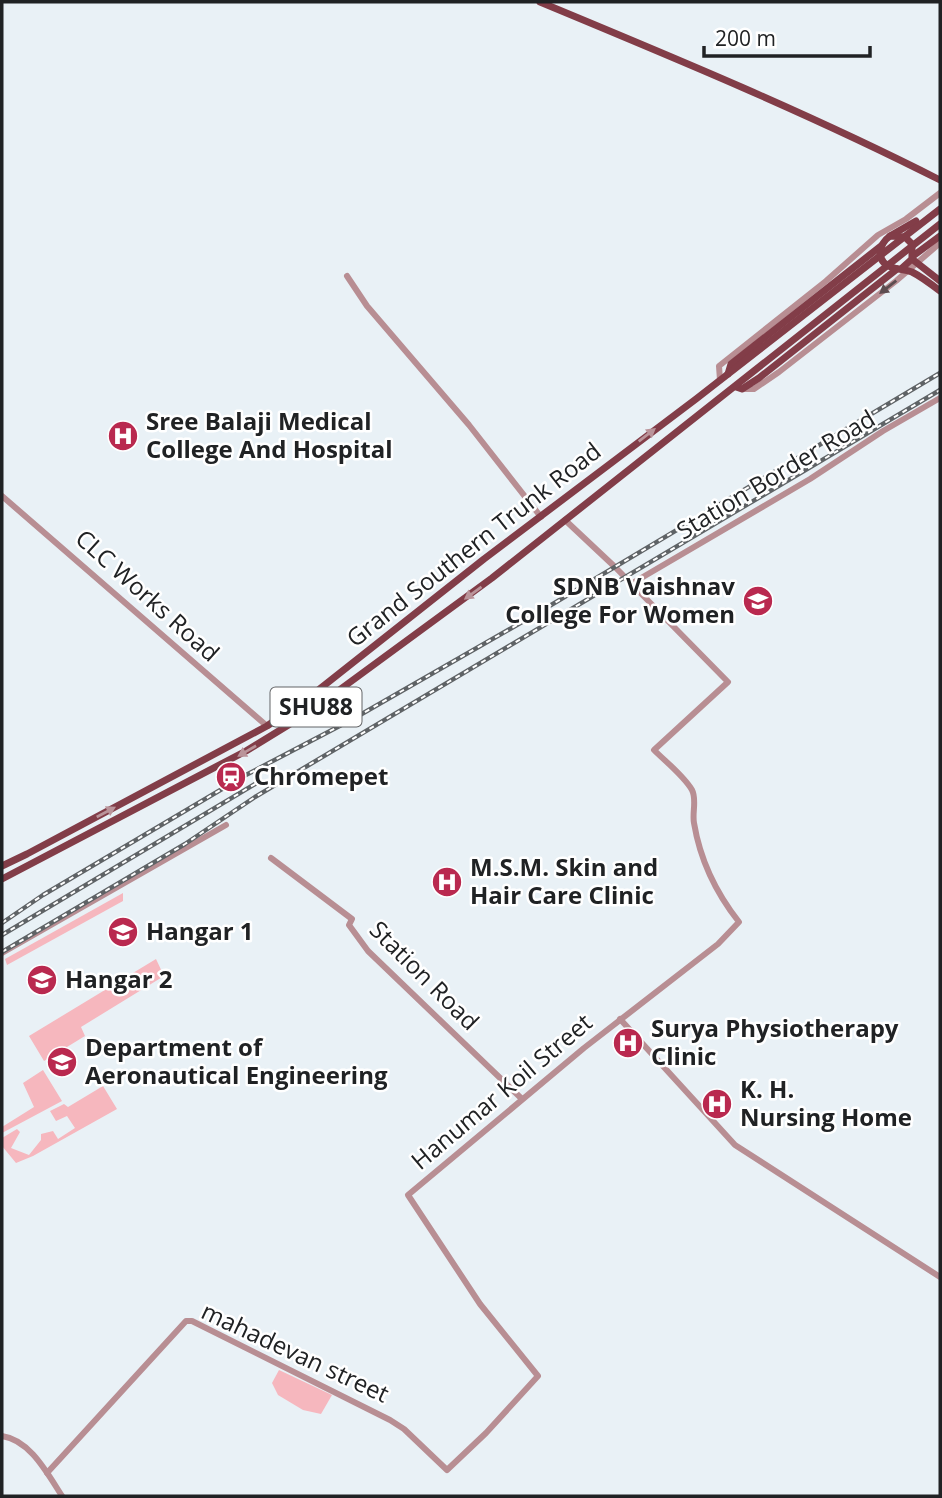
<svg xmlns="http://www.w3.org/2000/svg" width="942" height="1498" viewBox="0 0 942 1498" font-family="'Open Sans',sans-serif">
	<rect width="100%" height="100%" fill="#e9f1f6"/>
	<!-- green -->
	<g fill="#f6b7be">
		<path d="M123 893V901L7 965 5 959Z"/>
		<path d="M156 959 164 976 81 1027 85 1036 44 1061 29 1036Z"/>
		<path d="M43 1070 62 1101 2 1133V1127L34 1107 23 1083Z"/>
		<path d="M103 1086 117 1109 33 1156 16 1163 2 1146V1138L17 1129 20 1132 11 1148 29 1155 41 1140V1134L53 1131 58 1139 75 1128 67 1116 56 1121 50 1111 64 1104 68 1107Z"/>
		<path d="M279 1370 332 1395 321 1414 303 1410 278 1395 272 1383Z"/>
	</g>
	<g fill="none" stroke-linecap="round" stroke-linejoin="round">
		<!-- minor -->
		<g stroke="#b88e93" stroke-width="6">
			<path d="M347 276 367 306 469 425 541 517"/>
			<path d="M720 380 719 366 826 281 878 235 906 219 940 193"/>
			<path d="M742 389H754L779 372 896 281 940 243"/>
			<path d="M2 496 267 726"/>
			<path d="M631 584 810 479 883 431 940 398"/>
			<path d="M271 858 352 919 349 925 368 951 522 1099"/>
			<path d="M2 953 226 825"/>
			<path d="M620 1019 735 1145 940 1277"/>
			<path d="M2 1436C30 1440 47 1473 62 1496"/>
			<path d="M47 1473 186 1321H192L390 1420 404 1429 447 1470 486 1433 538 1376 480 1304 408 1195 584 1048 718 944 739 922C716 893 700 859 694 823 692 813 697 799 692 790 684 776 666 762 654 750L728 682 615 567 565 520"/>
		</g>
		<!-- major -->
		<g stroke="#823d48" stroke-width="7">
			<path d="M540 2C675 58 810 114 940 180"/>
			<path d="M890 236 916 221"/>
			<path d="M913 256 940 236"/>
			<path d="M728 374 731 364 881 246"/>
			<path d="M736 387 742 389 759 378 897 269"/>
			<path d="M2 866 27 854 267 726 312 695 484 559 696 399 940 209"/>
			<path d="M2 879 246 751 308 713 492 578 940 224"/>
		</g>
		<!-- rail casing -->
		<g stroke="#5f6366" stroke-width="4.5">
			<g id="rail">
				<path d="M2 923 43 895 244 776 353 719 536 614 940 373"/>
				<path d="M2 935 260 781"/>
				<path d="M2 952 185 844 255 797 940 390"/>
			</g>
		</g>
		<!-- rail -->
		<use href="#rail" stroke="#fff" stroke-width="2" stroke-dasharray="5" stroke-linecap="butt"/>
		<!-- major-bridge -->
		<g stroke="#823d48" stroke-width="7">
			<path d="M912 259 940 281"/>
			<path d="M902 268 912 259V244L905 237 890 236C879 244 875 261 891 267 898 270 904 269 912 272 922 277 931 284 940 291"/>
		</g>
	</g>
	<!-- one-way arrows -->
	<defs><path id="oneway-solid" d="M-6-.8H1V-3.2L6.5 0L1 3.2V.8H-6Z" transform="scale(1.75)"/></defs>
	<use fill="#5d4d50" href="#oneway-solid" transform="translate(888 287) rotate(142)"/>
	<g fill="#ba949a">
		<use href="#oneway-solid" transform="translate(647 435) rotate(-38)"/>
		<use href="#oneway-solid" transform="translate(473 593) rotate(144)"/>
		<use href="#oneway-solid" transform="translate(247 751) rotate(150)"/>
		<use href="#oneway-solid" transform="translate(106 812) rotate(-28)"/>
	</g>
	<!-- icons -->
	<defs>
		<g id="hospital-disc" transform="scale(1.575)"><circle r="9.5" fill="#b9294f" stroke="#fff"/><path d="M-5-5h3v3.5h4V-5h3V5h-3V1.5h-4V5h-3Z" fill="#fff"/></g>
		<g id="university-disc" transform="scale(1.575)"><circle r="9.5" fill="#b9294f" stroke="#fff"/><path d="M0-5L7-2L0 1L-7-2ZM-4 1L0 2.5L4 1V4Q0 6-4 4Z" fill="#fff"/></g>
		<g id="station-disc" transform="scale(1.575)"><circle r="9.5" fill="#b9294f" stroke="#fff"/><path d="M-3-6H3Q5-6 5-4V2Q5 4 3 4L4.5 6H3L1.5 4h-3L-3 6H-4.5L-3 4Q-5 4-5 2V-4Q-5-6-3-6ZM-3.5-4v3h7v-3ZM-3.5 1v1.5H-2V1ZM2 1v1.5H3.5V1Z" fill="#fff"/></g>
	</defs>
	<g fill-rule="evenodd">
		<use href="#hospital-disc" x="123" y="436"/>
		<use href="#university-disc" x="758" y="601"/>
		<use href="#station-disc" x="231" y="777"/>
		<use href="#hospital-disc" x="447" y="882"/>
		<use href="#university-disc" x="123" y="932"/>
		<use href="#university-disc" x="42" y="980"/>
		<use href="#hospital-disc" x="628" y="1043"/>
		<use href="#university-disc" x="62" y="1062"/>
		<use href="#hospital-disc" x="717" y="1104"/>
	</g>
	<g text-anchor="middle" stroke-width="5" stroke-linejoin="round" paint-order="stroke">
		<!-- shield labels -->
		<rect fill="#fff" stroke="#636466" stroke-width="2" x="270.5" y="687.5" width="91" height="39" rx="5"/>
		<g font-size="23" font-weight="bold" fill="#202224">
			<text x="316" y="715">SHU88</text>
		</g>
		<!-- poi labels -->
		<g font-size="24" font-weight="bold" fill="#202224" stroke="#fff" text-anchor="start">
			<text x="146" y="430">Sree Balaji Medical<tspan x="146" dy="28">College And Hospital</tspan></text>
			<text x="735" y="595" text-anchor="end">SDNB Vaishnav<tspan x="735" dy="28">College For Women</tspan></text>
			<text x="254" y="785">Chromepet</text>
			<text x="470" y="876">M.S.M. Skin and<tspan x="470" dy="28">Hair Care Clinic</tspan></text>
			<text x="146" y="940">Hangar 1</text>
			<text x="65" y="988">Hangar 2</text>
			<text x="651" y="1037">Surya Physiotherapy<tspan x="651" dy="28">Clinic</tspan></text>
			<text x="85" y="1056">Department of<tspan x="85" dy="28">Aeronautical Engineering</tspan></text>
			<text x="740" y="1098">K. H.<tspan x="740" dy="28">Nursing Home</tspan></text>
		</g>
		<!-- street labels -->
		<g font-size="24" fill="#202224" stroke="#fff">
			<text transform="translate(776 475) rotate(-31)" y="8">Station Border Road</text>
			<text transform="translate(474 545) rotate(-38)" y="8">Grand Southern Trunk Road</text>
			<text transform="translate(147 596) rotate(42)" y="8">CLC Works Road</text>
			<text transform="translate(424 976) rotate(45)" y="8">Station Road</text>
			<text transform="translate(502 1092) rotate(-40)" y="8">Hanumar Koil Street</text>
			<text transform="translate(295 1353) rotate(25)" y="8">mahadevan street</text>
		</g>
	</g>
	<!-- border -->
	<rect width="942" height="1498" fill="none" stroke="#202224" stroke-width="7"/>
	<!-- scale -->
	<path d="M704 46v10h166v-10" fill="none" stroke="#202224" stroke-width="3.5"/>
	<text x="715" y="46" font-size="21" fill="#202224" stroke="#ffffff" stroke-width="5" paint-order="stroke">200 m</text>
</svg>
